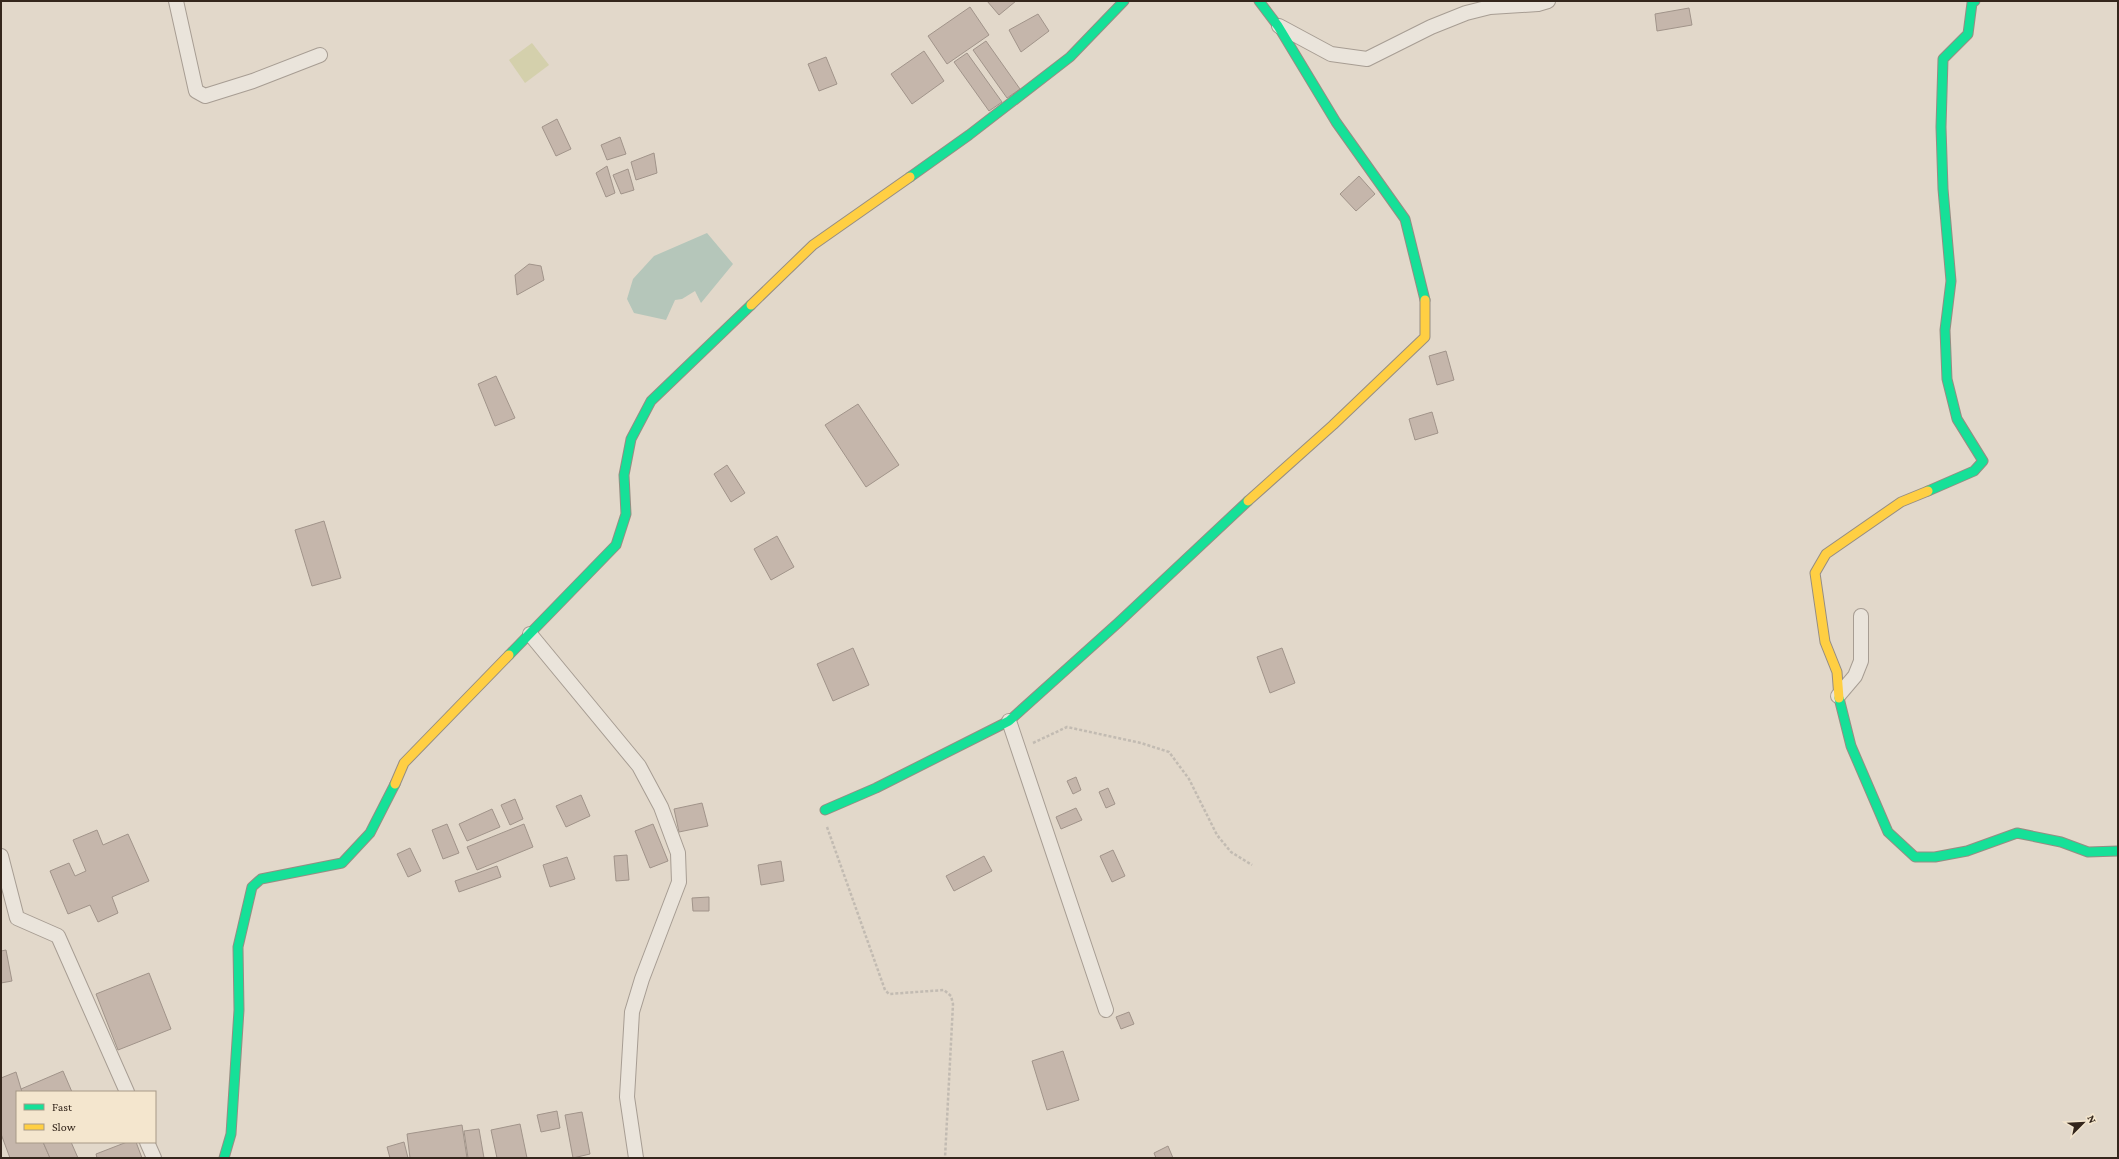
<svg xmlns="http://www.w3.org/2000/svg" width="2119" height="1159" viewBox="0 0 2119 1159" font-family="'Crimson Pro',serif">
	<rect width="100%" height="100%" fill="#e2d8ca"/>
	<!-- green -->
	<path fill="#d4d0ac" d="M532 43 549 65 525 83 509 60Z"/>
	<!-- water -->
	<path fill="#b5c6ba" d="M707 233 733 264 701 303 695 291 682 299 675 300 666 320 634 313 627 299 633 279 654 256Z"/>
	<!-- building -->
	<g fill="#c5b6ab" stroke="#a1948a">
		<path d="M987 1H1016L999 15Z"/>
		<path d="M970 7 989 35 947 64 928 36Z"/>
		<path d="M1689 8 1692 25 1657 31 1655 14Z"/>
		<path d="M1038 14 1049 31 1021 52 1009 30Z"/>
		<path d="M986 41 1020 89 1007 98 973 50Z"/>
		<path d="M924 51 944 81 912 104 891 74Z"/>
		<path d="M967 53 1002 102 989 111 954 62Z"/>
		<path d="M826 57 837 84 819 91 808 64Z"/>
		<path d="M557 119 571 149 556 156 542 127Z"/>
		<path d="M620 137 626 154 607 160 601 145Z"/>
		<path d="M654 153 657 173 636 180 631 162Z"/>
		<path d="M607 166 615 193 606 197 596 173Z"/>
		<path d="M628 169 634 190 621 194 613 175Z"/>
		<path d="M1359 176 1375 194 1356 211 1340 194Z"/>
		<path d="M529 264 541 266 544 280 517 295 515 275Z"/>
		<path d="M1446 351 1454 380 1437 385 1429 356Z"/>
		<path d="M496 376 515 418 495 426 478 384Z"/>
		<path d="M858 404 899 465 866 487 825 425Z"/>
		<path d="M1432 412 1438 433 1415 440 1409 419Z"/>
		<path d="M727 465 745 493 731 502 714 474Z"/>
		<path d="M324 521 341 578 312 586 295 530Z"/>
		<path d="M777 536 794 567 771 580 754 549Z"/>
		<path d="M853 648 869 685 833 701 817 664Z"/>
		<path d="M1282 648 1295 683 1270 693 1257 657Z"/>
		<path d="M1076 777 1081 790 1073 794 1067 781Z"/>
		<path d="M1108 788 1115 804 1106 808 1099 792Z"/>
		<path d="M581 795 590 816 566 827 556 806Z"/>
		<path d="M515 799 523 819 510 825 501 805Z"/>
		<path d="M702 803 708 826 679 832 674 809Z"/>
		<path d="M1076 808 1082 820 1061 829 1056 817Z"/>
		<path d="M492 809 500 827 467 841 459 824Z"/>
		<path d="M447 824 459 853 443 859 432 830Z"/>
		<path d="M524 824 533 847 477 870 467 847Z"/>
		<path d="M653 824 668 861 650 868 635 831Z"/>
		<path d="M97 830 103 845 128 834 149 881 112 897 118 913 98 922 90 905 68 914 50 871 69 863 75 876 86 871 73 840Z"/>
		<path d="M410 848 421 871 408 877 397 854Z"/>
		<path d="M1113 850 1125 876 1112 882 1100 856Z"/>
		<path d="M627 855 629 880 616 881 614 856Z"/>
		<path d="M984 856 992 871 954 891 946 876Z"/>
		<path d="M567 857 575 879 550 887 543 865Z"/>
		<path d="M781 861 784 881 761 885 758 865Z"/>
		<path d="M497 866 501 877 459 892 455 881Z"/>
		<path d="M709 897V911H693L692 898Z"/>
		<path d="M6 950 12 981 1 983V951Z"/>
		<path d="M149 973 171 1029 118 1050 96 994Z"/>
		<path d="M1129 1012 1134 1024 1121 1029 1116 1017Z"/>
		<path d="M1063 1051 1079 1100 1047 1110 1032 1061Z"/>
		<path d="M63 1071 72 1092H22L21 1089Z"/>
		<path d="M16 1072 22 1092H17V1142H43L50 1158H10L1 1134V1078Z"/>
		<path d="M557 1111 560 1128 541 1132 537 1115Z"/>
		<path d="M582 1112 590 1154 573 1158 565 1115Z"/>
		<path d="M520 1124 527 1158H497L491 1130Z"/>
		<path d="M462 1125 467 1158H410L407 1134Z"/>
		<path d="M479 1129 484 1158H468L464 1131Z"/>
		<path d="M43 1142H71L78 1158H50Z"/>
		<path d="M127 1142H136L142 1158H97L96 1154Z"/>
		<path d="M404 1142 408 1158H390L387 1147Z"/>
		<path d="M1168 1146 1173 1158H1156L1154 1153Z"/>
	</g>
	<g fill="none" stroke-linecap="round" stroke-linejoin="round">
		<!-- street casing -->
		<g stroke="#a79d93" stroke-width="16">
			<g id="street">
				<path d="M176 1 196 91 205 96 253 81 320 55"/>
				<path d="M1279 26 1331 54 1367 59 1431 27 1466 13 1490 7 1538 4 1548 1"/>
				<path d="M530 634 639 766 661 807 678 853 679 882 642 979 632 1012 627 1097 636 1158"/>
				<path d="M1838 696 1855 676 1861 661V616"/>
				<path d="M1009 721 1106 1010"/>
				<path d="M1 856 17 918 58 936 127 1092"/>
				<path d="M147 1142 154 1158"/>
			</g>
		</g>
		<!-- fast casing -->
		<g stroke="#968d83" stroke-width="11">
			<g id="fast">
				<path d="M1259 1 1278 26 1336 122 1405 219 1425 300"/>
				<path d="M910 177 969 135 1070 57 1124 1"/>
				<path d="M1928 491 1974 471 1983 461 1957 419 1947 379 1945 330 1951 281 1943 189 1941 127 1943 59 1968 34 1972 3 1975 1"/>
				<path d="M509 655 616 545 626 514 624 475 631 439 651 401 751 305"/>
				<path d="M1839 698 1851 746 1888 832 1915 857H1935L1967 851 2017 833 2061 842 2088 852 2118 851"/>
				<path d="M825 810 876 788 1009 721 1119 622 1248 501"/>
				<path d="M224 1158 231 1134 239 1010 238 947 252 887 261 879 342 863 370 833 395 784"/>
			</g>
		</g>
		<!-- slow casing -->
		<g stroke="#968d83" stroke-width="11">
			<g id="slow">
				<path d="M751 305 813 245 910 177"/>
				<path d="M1248 501 1333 425 1425 337V300"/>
				<path d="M1839 698 1837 672 1825 642 1815 573 1826 554 1901 502 1928 491"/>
				<path d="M395 784 404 763 509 655"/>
			</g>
		</g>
		<!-- path -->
		<g stroke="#c2bbb2" stroke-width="2.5" stroke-dasharray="3 2" stroke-linecap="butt">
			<path d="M1033 743 1067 727 1141 743 1169 752 1189 779 1217 835 1231 852 1252 865"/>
			<path d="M827 827 885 990 889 994 944 990 951 996 953 1004 945 1158"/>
		</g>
		<!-- street -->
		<use href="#street" stroke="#eae4db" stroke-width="14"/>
		<!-- fast -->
		<use href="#fast" stroke="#16e098" stroke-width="9"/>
		<!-- slow -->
		<use href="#slow" stroke="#ffcf43" stroke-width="9"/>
	</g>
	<!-- border -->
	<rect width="2119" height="1159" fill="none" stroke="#34261c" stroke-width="4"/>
	<!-- legend -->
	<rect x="16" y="1091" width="140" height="52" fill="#f4e6ce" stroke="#a79987"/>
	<rect x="24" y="1104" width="20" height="6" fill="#16e098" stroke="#a79987"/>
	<text x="52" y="1111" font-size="12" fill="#34261c">Fast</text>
	<rect x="24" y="1124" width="20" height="6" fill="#ffcf43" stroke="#a79987"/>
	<text x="52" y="1131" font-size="12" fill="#34261c">Slow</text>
	<!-- north arrow -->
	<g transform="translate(2083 1123) rotate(66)" stroke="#f4e6ce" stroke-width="3" paint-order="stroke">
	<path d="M0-3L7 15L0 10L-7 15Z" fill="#34261c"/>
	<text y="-6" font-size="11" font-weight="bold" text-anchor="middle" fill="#34261c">N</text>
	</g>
</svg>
